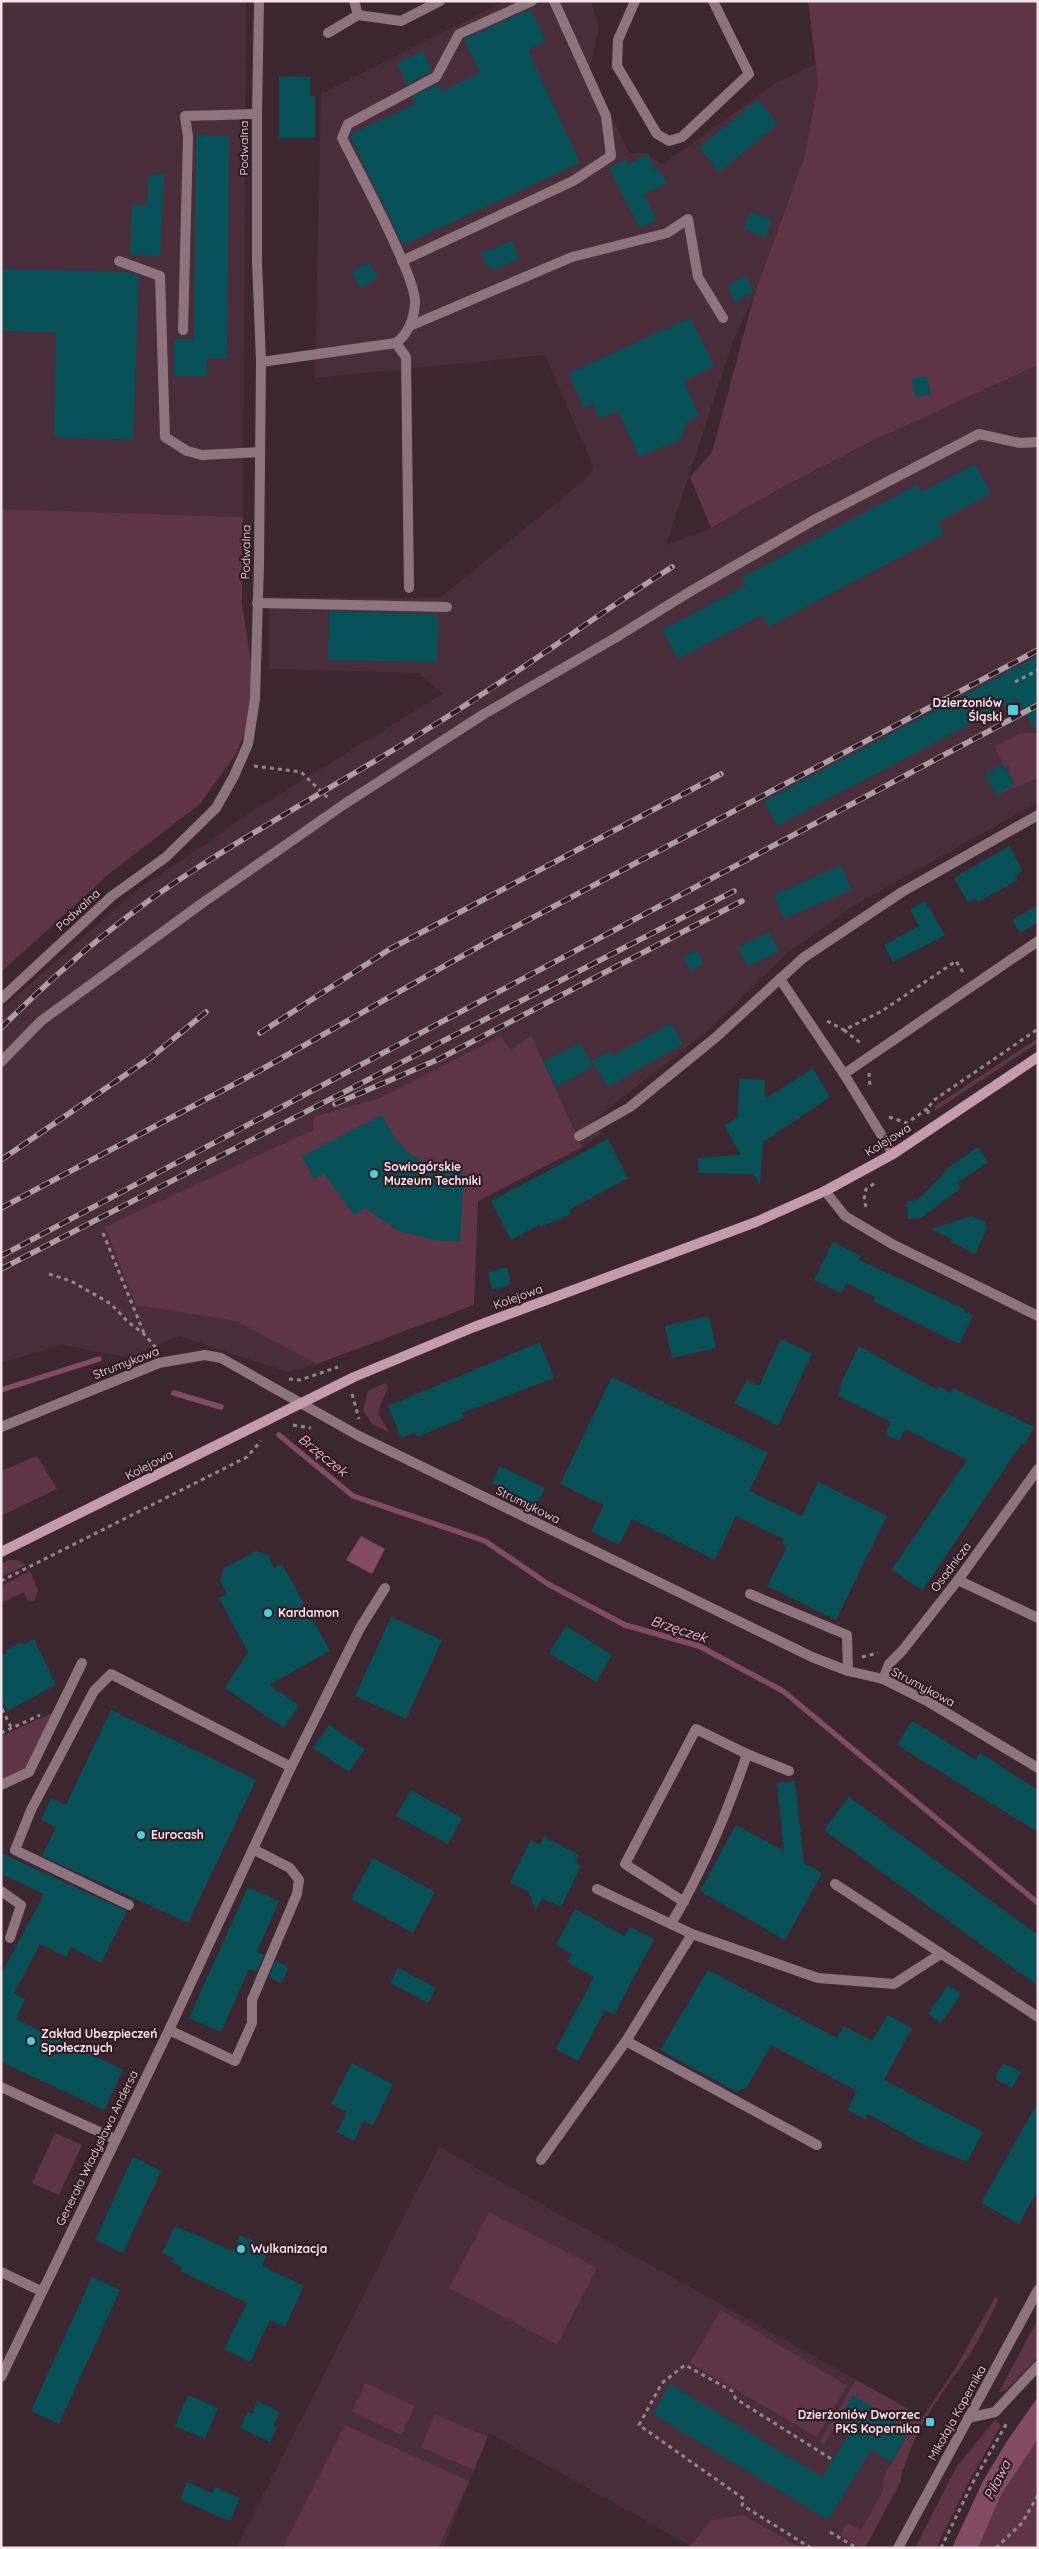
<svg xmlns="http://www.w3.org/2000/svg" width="1039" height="2549" viewBox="0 0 1039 2549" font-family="Quicksand,sans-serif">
	<rect width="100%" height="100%" fill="#3d2730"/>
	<!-- built -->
	<g fill="#4a2e3b">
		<path d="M1 1H246L243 517 1 509Z"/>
		<path d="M504 1H591L599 28 590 69 629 153 646 152 662 165 774 84 818 63V83L805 155 754 296 733 341 666 545 711 528 783 487 872 441 1038 365V802L855 905 787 953 710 1029 594 1120 602 1133 582 1147 478 1201 474 1305 317 1364 287 1372 179 1336 129 1358 62 1345 1 1363V1010L132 894 254 810 442 694 419 673 269 669V597L440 598 582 482 594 468 545 355 315 378 321 94Z"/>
		<path d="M439 2147 923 2417 894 2469 865 2548H802L743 2515 711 2520 689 2545 489 2433 443 2548H236Z"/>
	</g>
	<!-- green -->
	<g fill="#603548">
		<path d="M808 1H1038V365L872 441 783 487 711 528 690 477 712 452 754 296 805 155 818 83Z"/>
		<path d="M1 509 243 517 242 603 253 677 246 729 236 754 200 804 110 873 1 972Z"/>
		<path d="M1021 733H1036L1038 736V778L996 795 1015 784 1008 771 1010 769 1008 766 1005 767 994 747Z"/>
		<path d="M531 1035 582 1147 478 1201 474 1305 317 1364 237 1321 136 1305 105 1227 313 1130 314 1117 380 1098 501 1036 510 1051Z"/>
		<path d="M1038 1038V1043L935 1111V1106Z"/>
		<path d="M385 1383 388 1387 380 1406 379 1415 389 1432 372 1424 363 1410 368 1391Z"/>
		<path d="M37 1456 57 1489 1 1516V1471Z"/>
		<path d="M9 1560H18L26 1565 1 1577V1564Z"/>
		<path d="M30 1571 38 1591 34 1601H28L24 1592 1 1603V1586Z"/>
		<path d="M54 1712 26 1769 1 1781V1736Z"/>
		<path d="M55 2133 82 2145 59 2195 32 2183Z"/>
		<path d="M489 2212 597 2268 557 2345 449 2288Z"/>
		<path d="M995 2297 999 2299C989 2319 979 2341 966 2360 941 2394 915 2428 904 2469H902L901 2481 865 2548H861L840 2534 848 2523 861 2530 883 2491 884 2476 910 2431 853 2396 824 2444 820 2441 856 2380 923 2417 955 2369Z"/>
		<path d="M721 2310 847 2386 817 2437 690 2363Z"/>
		<path d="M1038 2319V2357L1007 2390 999 2392Z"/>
		<path d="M366 2383 415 2406 401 2435 352 2411Z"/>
		<path d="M435 2414 488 2437 474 2470 421 2447Z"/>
		<path d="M995 2420 1001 2425 971 2478 936 2548H915L957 2466Z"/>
		<path d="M345 2425 469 2481 438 2548H283Z"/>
		<path d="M1038 2439V2548H978L1001 2495Z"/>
		<path d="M743 2515 802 2548H688L711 2520Z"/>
	</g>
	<!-- water -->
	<g fill="#834b64">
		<path d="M361 1536 385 1549 372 1574 346 1560Z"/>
		<path d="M1038 2397V2439L1001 2495 978 2548H952L983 2481 1007 2441Z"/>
	</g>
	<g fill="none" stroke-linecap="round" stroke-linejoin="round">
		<!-- stream -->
		<g stroke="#834b64" stroke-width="5.5">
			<path d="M1 1390 99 1359"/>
			<path d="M174 1393 221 1407"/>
			<path d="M279 1435 353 1496 485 1541 548 1584 625 1625 699 1646 783 1691 1038 1903"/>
		</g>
	</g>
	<!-- building -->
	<g fill="#095159">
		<path d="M531 9 546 41 528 50 580 163 403 245 364 165 350 136 351 134 415 104 412 97 437 84 441 92 480 73 464 39Z"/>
		<path d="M423 51 432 71 407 85 397 63Z"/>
		<path d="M279 76 310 77V96H315V138H279Z"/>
		<path d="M758 100 778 124 719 172 699 147Z"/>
		<path d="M196 135 229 136 227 358H207V376H174V339H194Z"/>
		<path d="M648 154 654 170 658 168 667 183 644 195 657 220 640 228 609 168 626 159 628 164Z"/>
		<path d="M149 175H164L160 256 130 255 132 204 147 205Z"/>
		<path d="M750 212 772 219 766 237 744 229Z"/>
		<path d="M512 241 519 259 494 270 492 267 488 268 481 253Z"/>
		<path d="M369 262 378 278 360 288 351 272Z"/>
		<path d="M1 269 128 272 139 276 133 440 54 437 56 332 1 331Z"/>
		<path d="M746 276 754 292 735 302 727 286Z"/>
		<path d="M690 318 714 366 684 381 699 416 686 423 681 439 639 457 618 411 599 418 593 405 583 408 569 373Z"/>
		<path d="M927 376 931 394 915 397 912 379Z"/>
		<path d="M975 464 991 494 938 522 944 534 768 627 762 615 678 659 662 630 746 585 742 577 917 485 921 492Z"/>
		<path d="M329 611 438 614 437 662 328 660Z"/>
		<path d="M1038 656V736L1018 699 777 826 764 801Z"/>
		<path d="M1003 764 1015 784 996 795 985 774Z"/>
		<path d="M1009 846 1023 871 1015 875 1018 880 978 902 975 898 968 903 954 878Z"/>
		<path d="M841 865 851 890 784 919 774 895Z"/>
		<path d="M925 901 945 935 893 962 884 945 919 926 910 910Z"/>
		<path d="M1038 905V922L1020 933 1012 920Z"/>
		<path d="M769 932 779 951 748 967 738 948Z"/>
		<path d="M696 950 704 964 691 971 683 957Z"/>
		<path d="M671 1023 683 1044 608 1087 592 1061 610 1051 613 1056Z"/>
		<path d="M580 1043 593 1066 557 1087 543 1062Z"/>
		<path d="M813 1068 830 1097 763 1142 760 1185 753 1174 699 1173 698 1158 741 1155 724 1126 738 1117 739 1079 765 1080V1099Z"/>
		<path d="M382 1115 396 1140 412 1156 435 1167 464 1174 460 1242 434 1240 398 1231 365 1208 355 1216 324 1174 314 1179 302 1156Z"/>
		<path d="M608 1139 628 1178 569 1210 571 1214 540 1227 539 1225 511 1240 491 1201Z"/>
		<path d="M978 1147 988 1162 957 1183 961 1188 921 1218 908 1219 907 1201 918 1200 945 1172 944 1171Z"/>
		<path d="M971 1216 985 1222 986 1230 975 1254 951 1242 952 1239 931 1229Z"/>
		<path d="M833 1242 861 1256 859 1260 965 1309 964 1311 973 1316 959 1344 873 1301 875 1297 847 1283 841 1293 814 1280Z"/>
		<path d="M507 1267 511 1285 492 1290 488 1272Z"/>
		<path d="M709 1316 716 1348 672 1358 665 1326Z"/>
		<path d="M781 1339 812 1354 778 1426 734 1403 747 1380 759 1386Z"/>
		<path d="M540 1342 554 1378 462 1413 464 1418 417 1437 415 1432 401 1438 388 1406Z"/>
		<path d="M859 1346 937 1390 938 1386 951 1393 953 1388 1034 1427 1025 1445 1022 1443 922 1591 892 1569 967 1460 905 1429 899 1441 885 1434 891 1422 838 1396 841 1388 839 1387Z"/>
		<path d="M612 1377 768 1453 749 1491 802 1516 818 1482 887 1516 836 1620 767 1586 787 1547 782 1544 784 1539 736 1516 715 1560 632 1519 619 1545 591 1531 604 1505 560 1484Z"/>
		<path d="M500 1466 545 1488 536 1505 492 1483Z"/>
		<path d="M256 1551 268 1555 274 1568 282 1564 330 1651 269 1685 299 1705 284 1728 225 1688 248 1652 219 1598 227 1594 220 1581 224 1568Z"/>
		<path d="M391 1617 442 1640 406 1719 355 1696Z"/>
		<path d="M566 1626 612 1655 596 1682 549 1653Z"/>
		<path d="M34 1639 56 1685 7 1711 1 1700V1656L7 1653 6 1650 23 1642 24 1644Z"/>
		<path d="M111 1710 256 1780 188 1923 42 1856 56 1827 41 1820 51 1798 66 1805Z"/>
		<path d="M912 1721 976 1760 980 1753 1038 1790V1832L897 1745Z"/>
		<path d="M329 1725 365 1749 349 1772 313 1748Z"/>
		<path d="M795 1781 804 1863 822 1873 785 1940 700 1891 736 1825 784 1851 777 1783Z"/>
		<path d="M411 1790 462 1818 448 1844 396 1816Z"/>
		<path d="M849 1797 1038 1935V1986L824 1830Z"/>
		<path d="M544 1837 579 1855 575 1862 581 1866 561 1907 542 1898 536 1910 528 1891 510 1882 531 1840 540 1845Z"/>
		<path d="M1 1853 127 1911 101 1963 71 1947 66 1957 40 1944 14 1993 25 1999 16 2019 123 2070 104 2110 1 2062V1975L44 1894 1 1874Z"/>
		<path d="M373 1858 435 1892 413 1933 351 1899Z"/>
		<path d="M248 1887 279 1901 257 1952 264 1955 256 1972 249 1969 221 2032 189 2018Z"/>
		<path d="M575 1909 625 1936 630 1927 654 1939 614 2015 605 2010 578 2061 556 2049 594 1977 567 1962 572 1954 556 1945Z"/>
		<path d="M276 1961 289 1967 281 1983 269 1977Z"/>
		<path d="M398 1968 436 1988 428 2003 390 1983Z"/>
		<path d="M708 1970 837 2038 844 2026 872 2041 888 2015 912 2028 884 2080 983 2132 967 2162 924 2145 868 2114 865 2119 847 2110 857 2091 771 2045 747 2087 736 2092 660 2050Z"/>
		<path d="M948 1985 961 1994 941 2023 928 2014Z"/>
		<path d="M352 2063 393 2084 373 2125 364 2121 354 2141 337 2132 347 2112 331 2104Z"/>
		<path d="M1003 2063 1021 2072 1012 2088 995 2079Z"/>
		<path d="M1038 2102V2190L1019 2224 981 2203Z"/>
		<path d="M133 2157 161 2171 123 2253 95 2240Z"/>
		<path d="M175 2226 233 2251 240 2235 269 2248 262 2266 304 2286 285 2327 270 2320 250 2362 224 2349 247 2303 180 2271 182 2267 172 2262 174 2259 162 2253Z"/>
		<path d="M92 2277 120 2290 59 2424 31 2411Z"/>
		<path d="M670 2384 822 2477 848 2436 834 2427 853 2395 910 2431 891 2462 871 2450 828 2520 653 2414Z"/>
		<path d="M188 2395 218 2408 205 2439 175 2426Z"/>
		<path d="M258 2401 280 2412 273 2426 277 2428 270 2442 240 2428 248 2412 252 2414Z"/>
		<path d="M187 2482 212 2493 215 2487 240 2498 230 2521 180 2500Z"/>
	</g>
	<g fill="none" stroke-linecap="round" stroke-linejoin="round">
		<!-- path -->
		<g stroke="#97848c" stroke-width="3" stroke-dasharray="4 4" stroke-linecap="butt">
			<path d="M1015 682 1038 670"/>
			<path d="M254 766 301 772 329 799"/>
			<path d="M827 1021 844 1030 882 1011 956 961 964 974"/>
			<path d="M844 1030 863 1045"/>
			<path d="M869 1073 870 1086"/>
			<path d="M928 1114V1108L934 1100 1038 1029"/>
			<path d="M889 1117 907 1123 928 1108"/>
			<path d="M866 1207 864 1200 866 1189 875 1183"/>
			<path d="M103 1233 144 1333"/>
			<path d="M49 1274 71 1281 111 1304 128 1322 144 1334 158 1350"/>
			<path d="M289 1379 300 1380 338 1367"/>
			<path d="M352 1394 359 1419"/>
			<path d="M293 1425 311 1428"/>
			<path d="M1 1581 247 1457 261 1441"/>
			<path d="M862 1657 878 1653"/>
			<path d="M2 1709 11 1727"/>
			<path d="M1 1733 40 1715"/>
			<path d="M830 2532 857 2548"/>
			<path d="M811 2548 742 2505 744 2499 639 2425 662 2383 685 2365 732 2391 736 2399 833 2460"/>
			<path d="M941 2548 972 2484 1008 2421"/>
			<path d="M996 2548 1022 2523 1038 2495"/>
		</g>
		<!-- lane -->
		<g stroke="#8e747e" stroke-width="10">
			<path d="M635 1 618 40 617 66 657 134 669 141 682 137 749 74 713 1"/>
			<path d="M358 15 401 21 440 1"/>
			<path d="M328 33 358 15 354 1"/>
			<path d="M119 261 160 276 165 437 187 451 202 455 259 452"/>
			<path d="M402 261 573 181 611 156 606 116 554 1"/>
			<path d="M410 326 572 257 667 233 688 219 698 277 723 318"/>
			<path d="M183 330 188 137 185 116 257 114"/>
			<path d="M396 343 406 357 409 588"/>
			<path d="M261 362 396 343C409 333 414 319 415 303 417 278 357 168 342 138L348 124 436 77 459 34 532 1"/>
			<path d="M257 603 447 607"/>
			<path d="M780 979 844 1074"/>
			<path d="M1 1062 41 1021 201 904 343 805 484 714 615 638 691 591 814 520 979 434 1020 443 1038 442"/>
			<path d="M579 1136 630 1107 715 1038 803 958 902 892 1038 815"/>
			<path d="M893 1154 844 1074 1038 941"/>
			<path d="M958 1580 1038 1618"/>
			<path d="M750 1594 847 1635 848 1671"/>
			<path d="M747 1754 789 1771"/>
			<path d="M1 1785 29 1772 82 1663"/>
			<path d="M835 1884 1038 2017"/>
			<path d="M597 1889 692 1934 818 1978 894 1984 939 1955"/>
			<path d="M1 1891 21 1905 10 1938"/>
			<path d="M129 1905 15 1850 31 1810 94 1691 111 1674 291 1767 360 1628 385 1588"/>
			<path d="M671 1924C701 1873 728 1811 747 1754L696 1729 625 1864 684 1902"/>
			<path d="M169 2030 235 2061 252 2023V2000L297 1894 299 1880 290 1868 253 1849"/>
			<path d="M626 2041 817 2145"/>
			<path d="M1 2087 115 2139"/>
			<path d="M541 2160 626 2041 692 1934"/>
			<path d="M968 2418 995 2412 1038 2366"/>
		</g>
		<!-- street -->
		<g stroke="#8e747e" stroke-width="10">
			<path d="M1 999 112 896 166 857 216 808 234 776 248 744 255 699 259 565 261 362 257 261V114L259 1"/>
			<path d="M825 1191 845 1216 892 1244 1038 1316"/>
			<path d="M1 1427 159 1363 205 1355 221 1358 359 1436 812 1657 848 1671 883 1679 927 1701 1038 1768"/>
			<path d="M883 1679 889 1664 902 1651 958 1580 1038 1469"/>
			<path d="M1 2272 41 2291"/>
			<path d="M1 2377 169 2030 291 1767"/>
			<path d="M898 2548 1038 2290"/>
		</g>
		<!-- secondary -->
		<path stroke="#c59aac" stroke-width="10" d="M1 1552 354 1377 474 1327 756 1222 825 1191 893 1154 1038 1057"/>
		<!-- rail casing -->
		<g stroke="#af9da4" stroke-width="5.5">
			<g id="rail">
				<path d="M1 1028C61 968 126 913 197 868 272 820 350 777 426 730 510 679 589 620 672 567"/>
				<path d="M260 1033 390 949 721 774"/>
				<path d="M335 1104 439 1059 742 901"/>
				<path d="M1 1160 150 1058 206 1012"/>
				<path d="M1 1208 257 1072 494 938 1038 650"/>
				<path d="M1 1256 1038 705"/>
				<path d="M1 1269 734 891"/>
			</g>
		</g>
		<!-- rail -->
		<use href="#rail" stroke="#321d26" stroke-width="4" stroke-dasharray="11" stroke-linecap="butt"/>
	</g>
	<!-- markers -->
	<g fill="#52cbd9" stroke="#321d26" stroke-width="2">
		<rect x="1007" y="704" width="12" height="12" rx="2.5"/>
		<circle cx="374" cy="1174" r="5"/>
		<circle cx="268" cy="1613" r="5"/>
		<circle cx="141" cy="1835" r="5"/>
		<circle cx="31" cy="2041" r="5"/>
		<circle cx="241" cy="2249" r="5"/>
		<rect x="925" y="2417" width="10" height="10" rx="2.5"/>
	</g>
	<g text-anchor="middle" stroke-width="4.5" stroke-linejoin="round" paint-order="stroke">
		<!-- street labels -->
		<g font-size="12" fill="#f4e4ea" stroke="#321d26">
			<text transform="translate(244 148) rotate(-90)" y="4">Podwalna</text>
			<text transform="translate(246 552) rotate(-89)" y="4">Podwalna</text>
			<text transform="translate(78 910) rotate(-43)" y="4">Podwalna</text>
			<text transform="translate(888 1140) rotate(-32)" y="4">Kolejowa</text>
			<text transform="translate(518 1297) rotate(-20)" y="4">Kolejowa</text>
			<text transform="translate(126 1363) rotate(-21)" y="4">Strumykowa</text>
			<text transform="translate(149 1465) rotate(-27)" y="4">Kolejowa</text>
			<text transform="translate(528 1505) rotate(26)" y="4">Strumykowa</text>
			<text transform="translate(951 1567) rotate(-53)" y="4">Osadnicza</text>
			<text transform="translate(923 1687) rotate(28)" y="4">Strumykowa</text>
			<text transform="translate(97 2148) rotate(-64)" y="4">Generała Władysława Andersa</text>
			<text transform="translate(957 2413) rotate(-61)" y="4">Mikołaja Kopernika</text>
		</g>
		<!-- poi labels -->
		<g font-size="12" font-weight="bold" fill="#f4e4ea" stroke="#321d26" text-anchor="start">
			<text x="1002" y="707" text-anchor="end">Dzierżoniów<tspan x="1002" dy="14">Śląski</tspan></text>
			<text x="384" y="1171">Sowiogórskie<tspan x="384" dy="14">Muzeum Techniki</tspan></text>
			<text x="278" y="1617">Kardamon</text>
			<text x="151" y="1839">Eurocash</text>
			<text x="41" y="2038">Zakład Ubezpieczeń<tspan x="41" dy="14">Społecznych</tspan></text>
			<text x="251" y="2253">Wulkanizacja</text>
			<text x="920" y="2419" text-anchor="end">Dzierżoniów Dworzec<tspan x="920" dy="14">PKS Kopernika</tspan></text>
		</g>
		<!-- water labels -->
		<g font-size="14" font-style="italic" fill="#fac5db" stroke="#321d26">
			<text transform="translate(323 1455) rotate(39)" y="5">Brzęczek</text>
			<text transform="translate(679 1629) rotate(18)" y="5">Brzęczek</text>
			<text transform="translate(997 2480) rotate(-63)" y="5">Piława</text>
		</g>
	</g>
	<!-- border -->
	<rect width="1039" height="2549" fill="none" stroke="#f4e4ea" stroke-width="5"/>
</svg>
